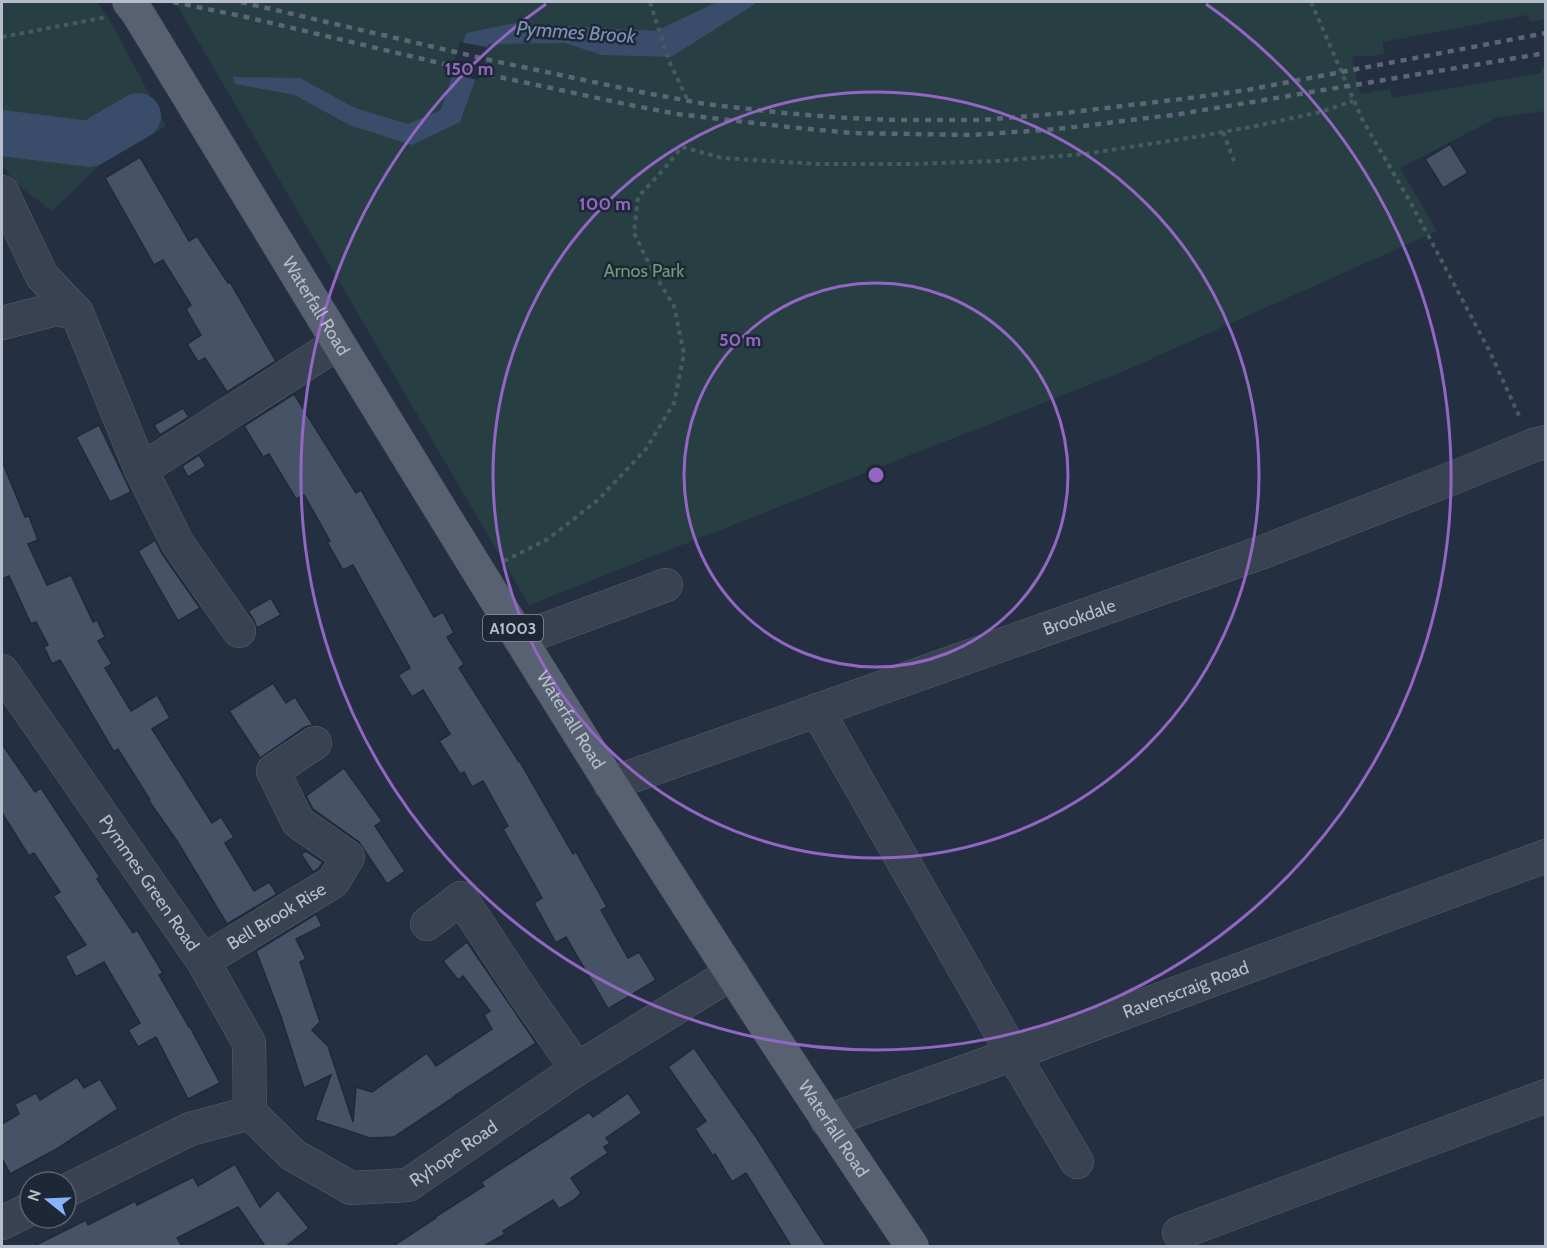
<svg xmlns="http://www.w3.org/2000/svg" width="1547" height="1248" viewBox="0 0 1547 1248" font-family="Cabin,sans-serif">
	<rect width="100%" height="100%" fill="#243042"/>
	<!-- green -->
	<g fill="#273e42">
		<path d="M2 2H97L112 24 166 126 101 164 52 211 14 182 2 164Z"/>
		<path d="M175 2H1545V19L1530 22 1528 15 1383 42 1384 54 1364 57 1363 55 1352 57 1360 94 1371 93V91L1390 90 1392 98 1542 73V67H1545V111L1498 117 1400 168 1437 231 1122 372 529 605Z"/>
	</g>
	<!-- water -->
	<path fill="#394d6b" d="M717 2H758L671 57 602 55 565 43 488 44 460 122 412 145 349 125 295 95 235 84 233 77 300 78 355 108 408 124 441 110 466 33 515 23 656 31Z"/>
	<!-- pier -->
	<path fill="#243042" d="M460 42 487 47V48L489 49 478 80 450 74Z"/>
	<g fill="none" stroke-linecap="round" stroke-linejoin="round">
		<!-- river -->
		<path stroke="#394d6b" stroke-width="46" d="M2 133 90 144 138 116"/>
	</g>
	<!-- building -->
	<g fill="#465266" stroke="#202938" stroke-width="1.5">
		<path d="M1450 144 1468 173 1443 188 1425 159Z"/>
		<path d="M140 157 189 241 197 236 228 283 230 282 276 361 227 392 205 358 198 362 187 344 201 335 186 309 191 305 163 260 154 265 105 178Z"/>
		<path d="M294 394 356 493 361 490 434 617 443 612 454 633 447 637 464 664 459 668 519 762H520L573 854 576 852 607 907 601 910 628 958 639 952 656 980 608 1009 566 937 556 943 534 903 542 898 503 829 508 826 483 781 472 787 464 772 460 774 439 741 450 734 423 690 412 697 398 675 410 668 353 565 343 570 327 542 330 541 304 495 296 499 269 454 263 457 244 426Z"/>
		<path d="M183 408 189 417 160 435 154 425Z"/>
		<path d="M99 425 131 492 110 502 76 437Z"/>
		<path d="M199 455 206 466 188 477 182 466Z"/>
		<path d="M2 461 25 517 29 516 38 540 28 544 47 585 71 575 93 622 97 620 105 637 98 641 112 664 105 668 131 711 157 695 170 718 152 729 212 823 221 817 234 837 225 843 254 891 269 882 277 894 227 924 177 841 149 801 150 800 118 749 114 752 60 660 52 664 44 647 48 645 36 622 31 624 9 576 2 579Z"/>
		<path d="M155 540 163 555 200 608 178 621 138 551Z"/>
		<path d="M271 598 281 615 257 628 254 620 248 611Z"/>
		<path d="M273 683 286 703 295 697 313 725 305 727 260 758 229 711Z"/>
		<path d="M2 744 35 792 41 788 100 877 97 879 133 933 137 930 163 973 159 975 189 1027H190L220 1083 188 1099 156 1037 138 1047 128 1030 140 1023 104 962 76 977 65 956 86 945 53 896 60 892 34 853 29 856 2 813Z"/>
		<path d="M344 768 382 821 375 826 405 871 387 884 359 842 313 809 306 796Z"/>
		<path d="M306 851 323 862 319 868 313 872 301 854Z"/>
		<path d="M316 914 322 926 296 939 306 959 300 962 320 1022 312 1030 328 1046 353 1122 356 1087 372 1092 427 1053 436 1066 492 1029 484 1015 490 1011 463 976 458 980 443 961 467 942 536 1043 456 1095H457L394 1137 370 1138 315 1120 331 1075 304 1088 280 1014 256 951Z"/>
		<path d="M694 1048 756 1137 826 1246H791L746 1173 732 1182 715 1154 713 1156 695 1129 706 1121 668 1067Z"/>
		<path d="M77 1077 84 1088 100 1079 118 1109 55 1150 10 1174 2 1158V1124L19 1114 15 1104 36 1093 40 1100Z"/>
		<path d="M628 1093 642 1113 606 1138 610 1143 604 1147 608 1153 571 1178 581 1193 574 1200 559 1209 553 1200 503 1231 505 1234 484 1246H393L436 1218 435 1217 484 1186 481 1182 589 1112 593 1117Z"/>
		<path d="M235 1164 260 1207 278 1190 309 1228 286 1246H265L238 1207 177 1238 182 1246H34L86 1220 88 1225 135 1201 137 1205 193 1177 198 1186Z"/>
	</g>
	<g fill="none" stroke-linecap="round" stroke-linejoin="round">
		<!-- minor casing -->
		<g stroke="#57606e" stroke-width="34">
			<g id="minor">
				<path d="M2 192 42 276 77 313"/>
				<path d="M2 323 56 309 77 313 141 470 178 544 239 631"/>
				<path d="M141 470 338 343"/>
				<path d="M520 639 666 585"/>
				<path id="s1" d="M2 671 203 961 249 1043 250 1113"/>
				<path d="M817 710 1013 1054 1077 1162"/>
				<path id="s2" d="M610 784 1263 552 1448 480 1534 445 1546 442"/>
				<path d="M427 924 461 898 523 992 577 1069"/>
				<path id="s3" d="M203 961 333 882 348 857 298 822 273 771 315 743"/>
				<path id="s4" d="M827 1121 983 1065 1546 856"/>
				<path id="s5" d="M66 1191 190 1129 250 1113 293 1155 351 1188 408 1185 577 1069 732 973"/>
				<path d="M2 1223 30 1209"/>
				<path d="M1179 1233 1546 1096"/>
			</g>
		</g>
		<!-- major casing -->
		<g stroke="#434b5a" stroke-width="34">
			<g id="major">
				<path id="s6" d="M129 2 137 12C390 427 639 844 912 1246"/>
			</g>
		</g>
		<!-- path -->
		<g stroke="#455b5f" stroke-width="4" stroke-dasharray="4.5 4.5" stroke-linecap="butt">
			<path d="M650 2 669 61 688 101"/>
			<path d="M1311 2 1362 119 1412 205 1489 350 1521 420"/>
			<path d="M2 37 107 17"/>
			<path d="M1223 132 1234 161"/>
			<path d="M504 561 548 539 598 500 646 449 674 403 684 354 674 306 652 270 634 233 638 197 663 170 682 147 722 158 817 164H911L997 161 1085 154 1201 136 1256 126 1320 112 1353 101"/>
		</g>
		<!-- minor -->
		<use href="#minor" stroke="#394251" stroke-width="33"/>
		<!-- major -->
		<use href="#major" stroke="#576171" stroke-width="33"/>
		<!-- rail -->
		<g stroke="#5b6678" stroke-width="4.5" stroke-dasharray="6 6" stroke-linecap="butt">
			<path d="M173 2 246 17 490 75 630 105 677 114 788 127 852 133 972 135 1058 129 1180 114 1546 53"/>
			<path d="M241 2 494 61 641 92 705 104 784 113 846 118 896 120H982L1064 113 1198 97 1247 90 1546 33"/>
		</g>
	</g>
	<!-- distance rings -->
	<g fill="none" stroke="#9366c4" stroke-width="3">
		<circle cx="876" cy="475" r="192"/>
		<circle cx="876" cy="475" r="383"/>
		<path d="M1206 4A575 575 0 1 1 546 4"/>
	</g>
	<g text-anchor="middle" stroke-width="5" stroke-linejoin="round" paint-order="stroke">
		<!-- shield labels -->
		<rect fill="#1e2736" stroke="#88909e" stroke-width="1.5" x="483" y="615" width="60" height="26" rx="4.5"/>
		<g font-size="16" font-weight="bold" fill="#b6bdcb">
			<text x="513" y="634">A1003</text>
		</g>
		<!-- park labels -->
		<g font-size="18" fill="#6c9d78" stroke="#1e2736">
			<text x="644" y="277">Arnos Park</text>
		</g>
		<!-- street labels -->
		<g font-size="18" fill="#b6bdcb" stroke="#1e2736">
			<text dy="6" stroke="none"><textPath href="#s6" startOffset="357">Waterfall Road</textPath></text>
			<text dy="6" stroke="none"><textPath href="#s2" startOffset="498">Brookdale</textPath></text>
			<text dy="6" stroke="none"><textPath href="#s6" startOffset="843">Waterfall Road</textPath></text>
			<text dy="6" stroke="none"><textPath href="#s1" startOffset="258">Pymmes Green Road</textPath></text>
			<text dy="6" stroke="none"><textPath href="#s3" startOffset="86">Bell Brook Rise</textPath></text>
			<text dy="6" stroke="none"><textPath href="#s4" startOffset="382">Ravenscraig Road</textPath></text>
			<text dy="6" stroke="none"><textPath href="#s6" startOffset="1329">Waterfall Road</textPath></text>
			<text dy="6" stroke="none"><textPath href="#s5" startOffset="440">Ryhope Road</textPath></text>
		</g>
		<!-- water labels -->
		<g font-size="20" font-style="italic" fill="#7c92b4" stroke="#1e2736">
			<text transform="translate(576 32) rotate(4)" y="7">Pymmes Brook</text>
		</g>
	</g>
	<circle cx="876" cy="475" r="9" fill="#9366c4" stroke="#1e2736" stroke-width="3"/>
	<g font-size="18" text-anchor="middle" font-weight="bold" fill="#9366c4" stroke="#1e2736" stroke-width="5" stroke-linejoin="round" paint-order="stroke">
		<text x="469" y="75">150 m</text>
		<text x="605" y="210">100 m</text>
		<text x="740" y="346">50 m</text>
	</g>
	<!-- border -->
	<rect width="1547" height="1248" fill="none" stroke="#b6bdcb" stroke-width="6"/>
	<!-- north arrow -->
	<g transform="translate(48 1200) rotate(288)"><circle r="28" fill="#1e2736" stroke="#5b6372" stroke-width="1.5"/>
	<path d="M0-4.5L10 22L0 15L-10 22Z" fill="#8ab3fc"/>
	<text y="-9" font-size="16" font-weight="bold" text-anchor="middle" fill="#b6bdcb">N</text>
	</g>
</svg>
